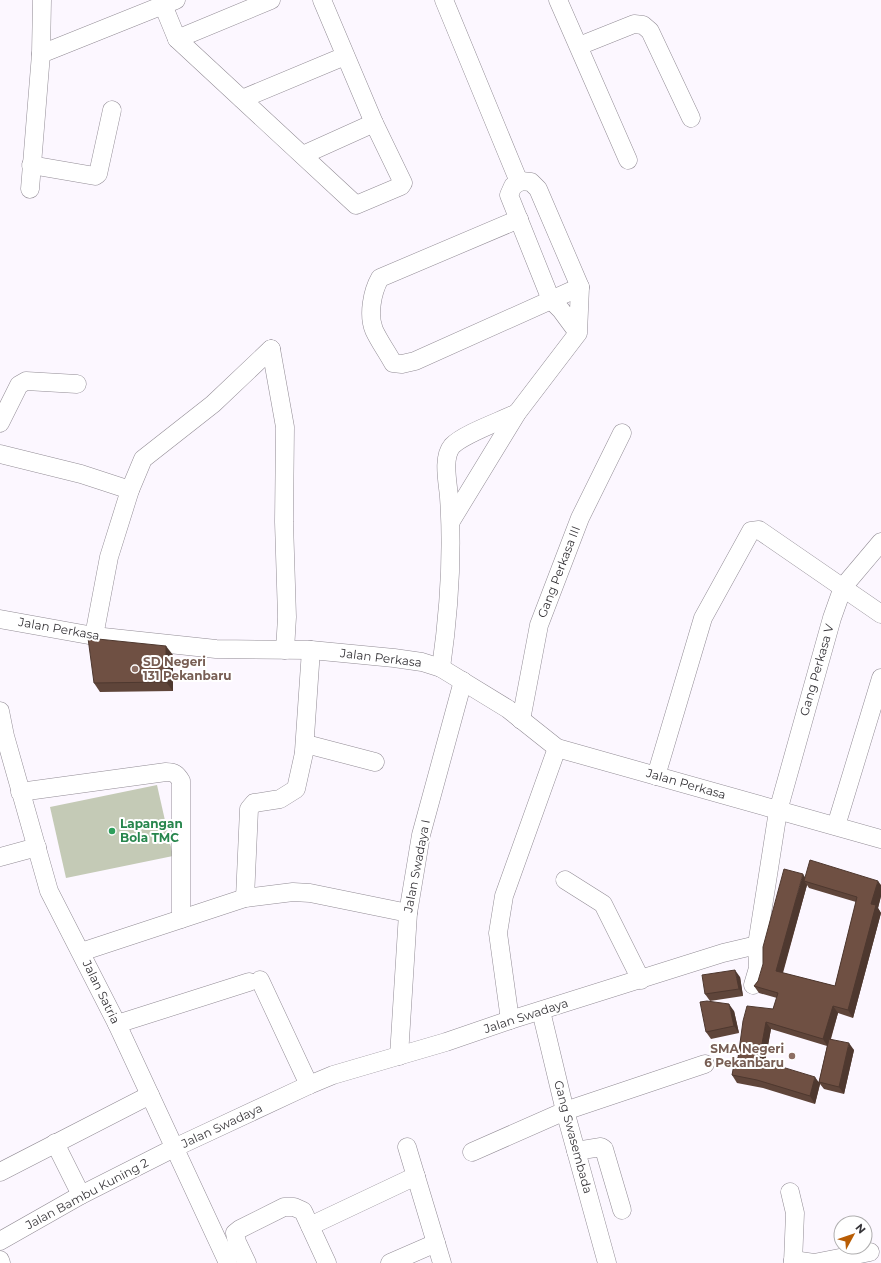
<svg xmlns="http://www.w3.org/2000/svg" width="881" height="1263" viewBox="0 0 881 1263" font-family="Montserrat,sans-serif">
	<rect width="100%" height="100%" fill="#fcf7ff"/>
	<!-- green -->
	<path fill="#c4cab6" d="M157 785 173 856 66 878 50 807Z"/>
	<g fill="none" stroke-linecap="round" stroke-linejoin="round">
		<!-- minor casing -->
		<g stroke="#928c95" stroke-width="19">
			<g id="minor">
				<path d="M161 0 177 39 356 205 401 186 403 183 374 123 322 0"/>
				<path d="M444 0 519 182"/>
				<path d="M558 0 628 160"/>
				<path d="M177 39 271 0"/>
				<path d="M579 46 634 24 643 25 650 31 691 118"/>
				<path d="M41 54 176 0"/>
				<path d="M242 99 345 56"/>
				<path d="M303 155 374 123"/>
				<path d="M31 165 95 176 98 174 112 110"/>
				<path d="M30 189 41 54 42 0"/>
				<path d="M519 219 380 278C372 292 368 315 374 330 379 341 387 352 393 363L402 364 415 361 580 287"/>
				<path d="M271 349 285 427 284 522 287 617 285 650"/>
				<path d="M0 423 19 385 26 381 77 384"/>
				<path d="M0 454 81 474 130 490"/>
				<path d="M451 521 517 413 578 333 580 287 538 189 531 182 521 181 513 186 509 195 551 300 561 310 578 333"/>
				<path d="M0 619 94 636 216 649 311 650 394 658 422 662 441 668 508 709 557 748 881 839"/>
				<path d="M94 636 109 557 130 490 143 459 213 404 271 349"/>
				<path d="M441 668C449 612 453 553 449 497 448 483 442 458 452 446 463 434 501 421 517 413"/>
				<path d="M0 711 5 736 49 891 117 1024 228 1263"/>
				<path d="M521 720 539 625 580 518 622 433"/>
				<path d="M304 751 311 650"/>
				<path d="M656 776 703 618 751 531 759 530 881 614"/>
				<path d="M20 792 166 772C174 772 177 774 181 781V919"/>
				<path d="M836 826 881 678"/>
				<path d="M0 857 37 847"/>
				<path d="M565 880 603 904 641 980"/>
				<path d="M245 898 249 809 254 803 280 799 296 789 306 744 375 762"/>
				<path d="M81 952 245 898 293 892 310 893 408 913"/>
				<path d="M260 980 309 1085"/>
				<path d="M753 985 758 968 757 945"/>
				<path d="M541 1011 565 1111 607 1263"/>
				<path d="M510 1020 498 933 504 896 557 748"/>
				<path d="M117 1024 249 982"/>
				<path d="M399 1056 408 913 421 835 463 681"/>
				<path d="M55 1143 81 1195"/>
				<path d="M407 1147 442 1263"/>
				<path d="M576 1151 601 1147 604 1149 622 1210"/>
				<path d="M472 1152 565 1111 705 1064"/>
				<path d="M0 1172 150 1095"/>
				<path d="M790 1192 795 1213 793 1263"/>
				<path d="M310 1226 416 1176"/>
				<path d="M0 1241 81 1195 174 1148 309 1085 333 1075 446 1042 510 1020 723 953 757 945 778 811 832 618 843 587 881 542"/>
				<path d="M0 1260 1 1263"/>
				<path d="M793 1260 814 1263 870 1252"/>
				<path d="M247 1263 237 1242 235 1233 240 1229 284 1207H294L303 1211 327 1263"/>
				<path d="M390 1263 436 1243"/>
			</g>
		</g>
		<!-- minor -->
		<use href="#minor" stroke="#fff" stroke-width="18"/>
	</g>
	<!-- wall -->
	<g fill="#5f453a" fill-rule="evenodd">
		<path d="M173 655V691L100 692 94 683Z"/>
		<path d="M805 878 881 885V896L878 908 881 913 853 1018 838 1013 831 1039 854 1050 844 1094 824 1089 820 1084 815 1104 763 1088 737 1083 732 1075 738 1058 773 1009 777 998 759 993 754 986 758 981ZM807 885 809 888 856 902 835 986 783 973ZM771 1029 827 1046 819 1082 765 1062Z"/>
		<path d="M740 977 743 996 710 1001 705 994Z"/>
		<path d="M734 1011 739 1033 711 1039 706 1032Z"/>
	</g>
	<!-- shaded-wall -->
	<g fill="#4e382f">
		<path d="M166 646 173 655V691L166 682Z"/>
		<path d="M803 874 808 882 804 881 807 885 781 978 776 971Z"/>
		<path d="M878 881 881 885V896L878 908 881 913 853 1018 848 1010 871 904Z"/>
		<path d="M735 970 740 977 743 996 739 989Z"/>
		<path d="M729 1004 734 1011 739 1033 734 1026Z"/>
		<path d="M833 1006 838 1013 828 1047 823 1039Z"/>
		<path d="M766 1022 771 1029 764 1067 759 1060Z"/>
		<path d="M849 1043 854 1050 844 1094 839 1087Z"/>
		<path d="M815 1077 820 1084 815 1104 810 1096Z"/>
	</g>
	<!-- building -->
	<g fill="#6f5043" stroke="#4e382f">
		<path d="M88 638 166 646V682L94 683Z"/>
		<path d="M810 860 878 881 871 904 876 905 848 1010 833 1006 823 1039 766 1022 759 1060 815 1077 810 1096 757 1080 732 1075 735 1059 738 1058 743 1021 747 1006 773 1009 778 993 754 986 758 981 763 964V947L784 869 803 874 776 971 835 986 857 897 804 881Z"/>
		<path d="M735 970 739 989 705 994 702 975Z"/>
		<path d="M707 1001 729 1004 734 1026 706 1032 700 1002Z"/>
		<path d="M829 1039 849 1043 839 1087 819 1082Z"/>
	</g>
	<!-- markers -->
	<g fill="#8d6e63" stroke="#fff" stroke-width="1.5">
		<circle cx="135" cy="669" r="4"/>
		<circle cx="792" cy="1056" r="4"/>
	</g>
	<circle fill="#2e9e5b" stroke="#fff" stroke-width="1.5" cx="112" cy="831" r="4"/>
	<g text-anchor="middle" stroke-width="4" stroke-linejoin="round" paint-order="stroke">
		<!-- street labels -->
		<g font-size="12" fill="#363438" stroke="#fff">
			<text transform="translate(559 572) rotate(-69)" y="4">Gang Perkasa III</text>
			<text transform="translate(59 629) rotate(10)" y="4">Jalan Perkasa</text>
			<text transform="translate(381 658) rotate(7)" y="4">Jalan Perkasa</text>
			<text transform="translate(817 670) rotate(-74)" y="4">Gang Perkasa V</text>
			<text transform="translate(686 784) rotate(16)" y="4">Jalan Perkasa</text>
			<text transform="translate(417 866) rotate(-79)" y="4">Jalan Swadaya I</text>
			<text transform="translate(101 992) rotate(64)" y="4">Jalan Satria</text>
			<text transform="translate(526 1016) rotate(-18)" y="4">Jalan Swadaya</text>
			<text transform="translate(222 1126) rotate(-25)" y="4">Jalan Swadaya</text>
			<text transform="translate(573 1137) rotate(75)" y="4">Gang Swasembada</text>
			<text transform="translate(87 1194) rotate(-28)" y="4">Jalan Bambu Kuning 2</text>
		</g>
		<!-- education labels -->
		<g font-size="12" font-weight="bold" fill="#785e54" stroke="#fff" text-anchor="start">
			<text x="143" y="666">SD Negeri<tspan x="143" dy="14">131 Pekanbaru</tspan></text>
			<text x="784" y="1053" text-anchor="end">SMA Negeri<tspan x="784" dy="14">6 Pekanbaru</tspan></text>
		</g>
		<!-- leisure labels -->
		<g font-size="12" font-weight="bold" fill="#27864d" stroke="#fff" text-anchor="start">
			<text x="120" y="828">Lapangan<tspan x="120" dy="14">Bola TMC</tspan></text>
		</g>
	</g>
	<!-- north arrow -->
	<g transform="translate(853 1235) rotate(50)"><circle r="19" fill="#ffffff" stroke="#afaeaf"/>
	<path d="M0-3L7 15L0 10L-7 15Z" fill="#b95d04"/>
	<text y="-6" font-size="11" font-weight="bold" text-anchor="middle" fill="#363438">N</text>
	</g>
</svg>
